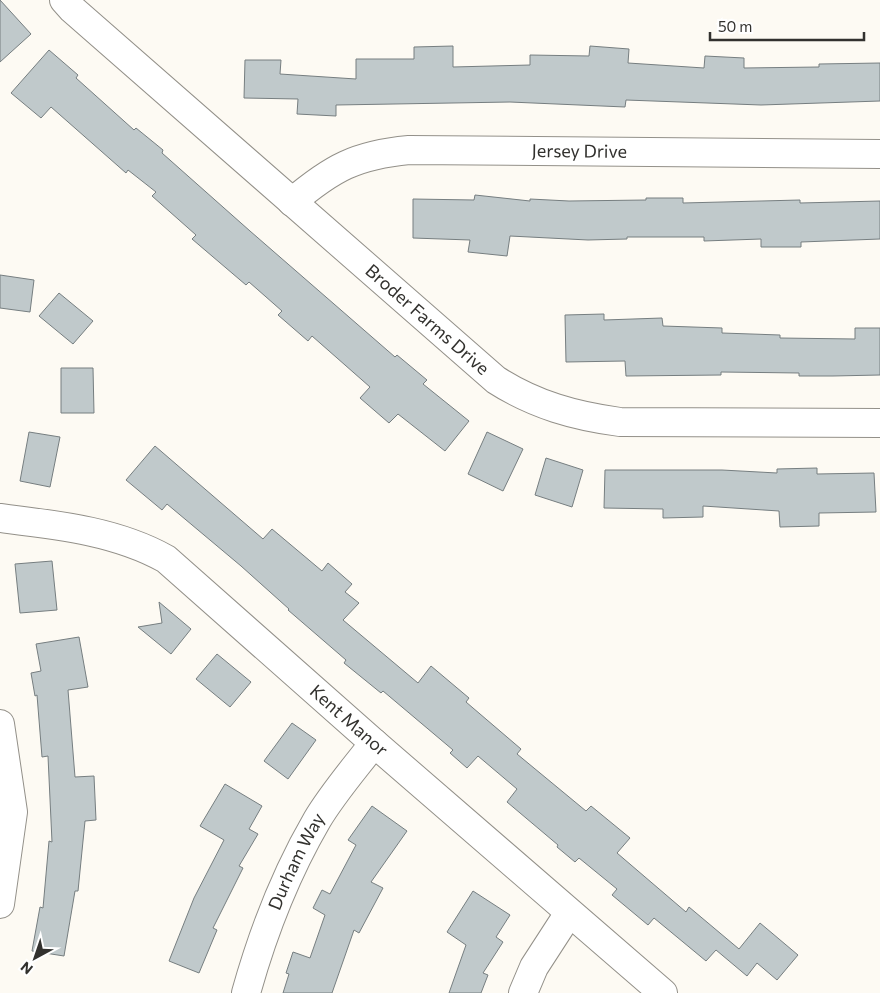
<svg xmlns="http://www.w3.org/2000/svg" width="880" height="993" viewBox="0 0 880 993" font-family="Commissioner,sans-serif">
	<rect width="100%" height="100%" fill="#fdfaf3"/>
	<!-- building -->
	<g fill="#c0c9cb" stroke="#767e80">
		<path d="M0 0 31 34 0 62Z"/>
		<path d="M453 46V67L530 65V55L589 56 590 46 629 49 628 63 704 68 705 56 744 58V68L819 67V64L880 63V101L761 105 626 100 625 107 510 102 336 105V116L297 114 298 99 244 98 245 60H281L280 74 356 79V59H414V47Z"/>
		<path d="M49 50 78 75 76 78 134 130 136 128 163 150 162 153 250 231 395 357 397 355 427 380 423 384 469 421 445 451 398 414 389 423 360 398 370 387 312 336 308 341 278 315 282 311 249 282 246 285 192 239 196 235 152 196 156 192 128 170 126 173 51 107 41 118 11 93Z"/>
		<path d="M475 195 530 201V199L569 201 646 200V198H683V203L800 200V203L880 201V239L801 242V247H761V239L704 241V237H627V239L588 240 510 236 507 256 468 252 470 240 413 238V199L474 200Z"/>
		<path d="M0 275 34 280 30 312 0 308Z"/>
		<path d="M59 293 93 321 73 344 39 316Z"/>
		<path d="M604 314V320L662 318 663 326 722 328V333L780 335V338L855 339V328H880V375L833 376H799V373L721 372V375L626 376 625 361 566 362 565 315Z"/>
		<path d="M61 368H93L94 413H61Z"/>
		<path d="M29 432 60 437 50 487 20 481Z"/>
		<path d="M487 432 523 449 503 491 468 474Z"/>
		<path d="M155 446 263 539 272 529 322 571 328 563 352 584 345 592 359 603 343 620 418 683 431 666 469 698 466 702 521 749 517 754 586 811 591 806 630 838 617 853 686 912 689 907 739 949 760 923 798 955 777 980 757 963 747 976 716 950 706 961 654 918 648 925 612 895 617 889 579 858 575 862 557 847 558 845 507 802 517 789 478 756 467 768 450 753 453 750 383 691 381 693 344 663 346 660 288 610 289 609 241 566 167 504 162 510 126 480Z"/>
		<path d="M546 458 583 470 572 507 535 495Z"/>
		<path d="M817 468V474L874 473 876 512 819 513V526L780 527 779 511 703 506V517L663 518V509L604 508 605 470H722L777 473V469Z"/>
		<path d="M52 561 57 610 20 613 15 564Z"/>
		<path d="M159 602 191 629 171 654 138 627 162 623Z"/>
		<path d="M79 637 88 687 68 690 75 777 94 776 96 820 85 821 78 891H75L64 956 32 951 40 907 43 908 49 841 52 842 48 756 42 757 37 695 35 696 31 673 41 671 36 644Z"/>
		<path d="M217 654 251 682 230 707 196 679Z"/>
		<path d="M292 723 316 740 288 779 264 761Z"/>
		<path d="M225 784 262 806 249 829 258 834 239 866 243 868 213 928 217 930 199 973 169 961 194 898 224 840 200 826Z"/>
		<path d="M372 806 407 831 371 882 383 888 359 933 354 930 332 993H283L289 974 286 973 293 952 310 958 325 915 313 908 322 890 330 894 356 845 348 840Z"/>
		<path d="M473 891 510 915 496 937 503 942 483 973 488 975 481 993H449L466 945 447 932Z"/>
	</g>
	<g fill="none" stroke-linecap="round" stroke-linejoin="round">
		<!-- minor casing -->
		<g stroke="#939089" stroke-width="30">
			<g id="minor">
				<path id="s1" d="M64 0 72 9 496 380C535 405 575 416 620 422L880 423"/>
				<path id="s2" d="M292 202C332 168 356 155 409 150L880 154"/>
				<path id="s3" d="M0 518C57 525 116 531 166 559L374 743 663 993"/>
				<path d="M0 724 13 812 0 904"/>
				<path id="s4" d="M246 993C263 932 285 875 317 820 333 793 355 768 374 743"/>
				<path d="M523 993 534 967 569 913"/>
			</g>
		</g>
		<!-- minor -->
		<use href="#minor" stroke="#fff" stroke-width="28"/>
	</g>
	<g text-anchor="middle" stroke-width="4.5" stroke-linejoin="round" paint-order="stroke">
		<!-- street labels -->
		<g font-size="18" fill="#32312e" stroke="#fff">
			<text dy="6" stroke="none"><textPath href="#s2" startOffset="301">Jersey Drive</textPath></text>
			<text dy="6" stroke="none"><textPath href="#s1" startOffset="484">Broder Farms Drive</textPath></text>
			<text dy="6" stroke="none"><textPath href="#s3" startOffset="416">Kent Manor</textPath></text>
			<text dy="6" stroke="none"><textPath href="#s4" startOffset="141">Durham Way</textPath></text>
		</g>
	</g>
	<!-- north arrow -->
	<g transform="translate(35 958) rotate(220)" stroke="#ffffff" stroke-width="4" paint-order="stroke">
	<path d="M0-4L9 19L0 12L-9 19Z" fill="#32312e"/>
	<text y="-8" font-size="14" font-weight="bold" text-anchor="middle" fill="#32312e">N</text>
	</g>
	<!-- scale -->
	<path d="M710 32v8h154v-8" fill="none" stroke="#32312e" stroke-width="2.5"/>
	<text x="718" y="32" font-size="15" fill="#32312e" stroke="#ffffff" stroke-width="4" paint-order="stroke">50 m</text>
</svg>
